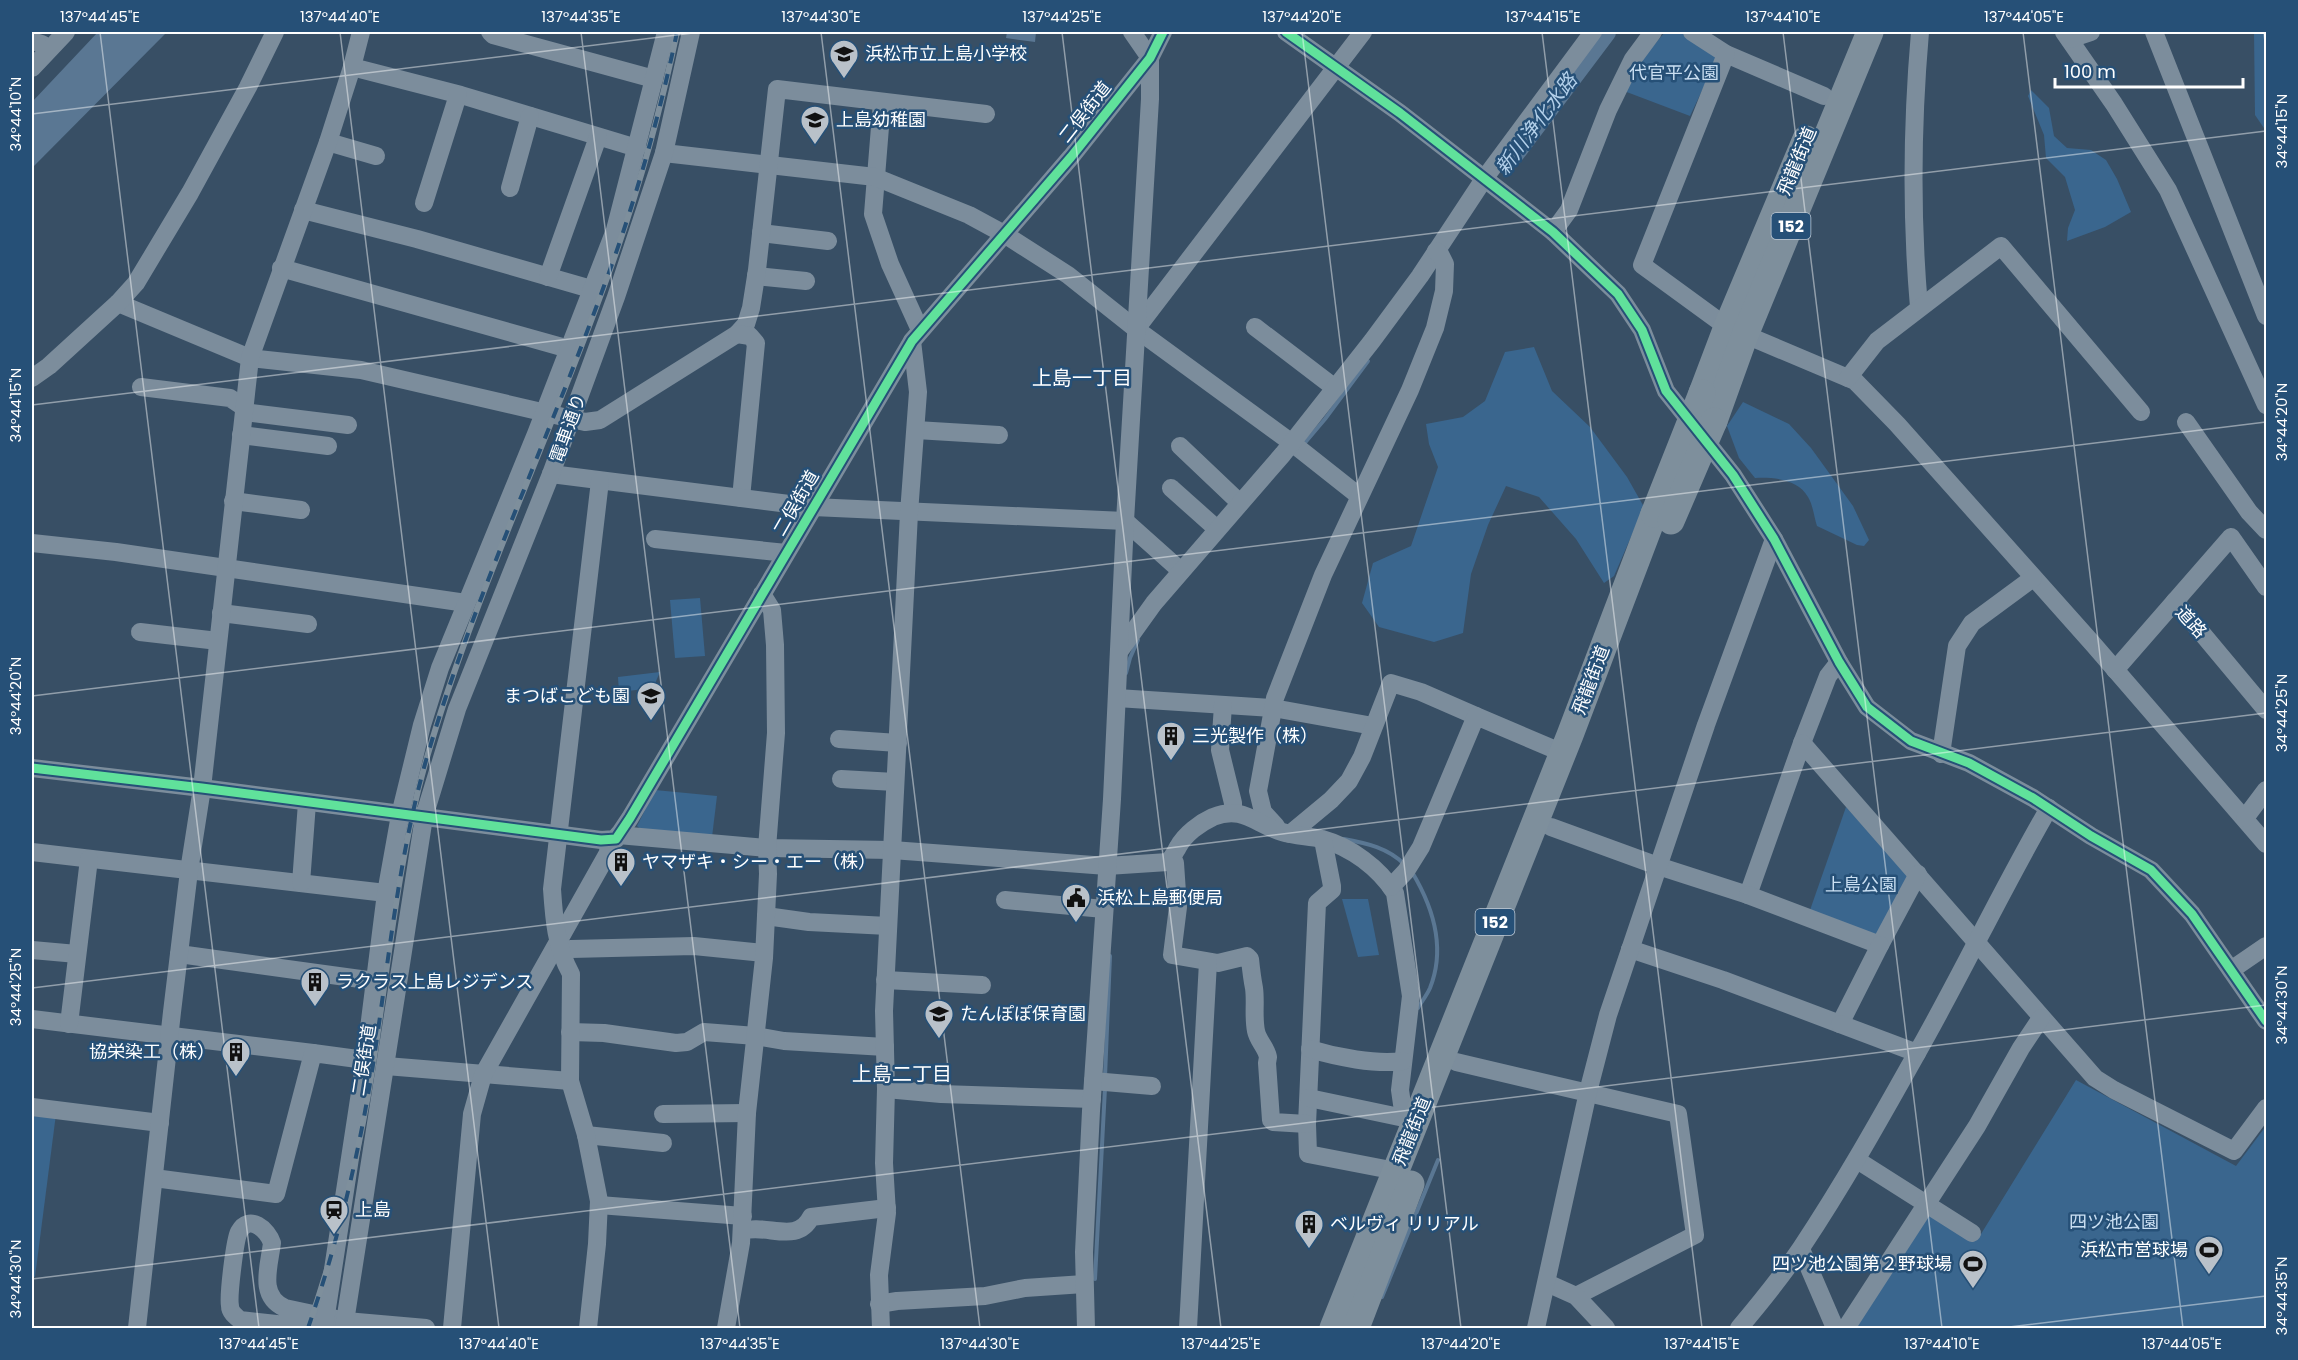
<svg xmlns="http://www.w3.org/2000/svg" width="2298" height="1360" viewBox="0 0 2298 1360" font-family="Poppins,'Noto Sans JP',sans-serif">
	<rect width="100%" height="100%" fill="#384f65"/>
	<!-- green -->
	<g fill="#3a668e">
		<path d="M1665 32H1680L1714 54 1716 61 1690 116 1624 91 1637 65Z"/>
		<path d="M2254 32H2266V131L2255 115Z"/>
		<path d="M2031 90 2049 108 2054 136 2067 148 2091 150 2106 160 2117 179 2131 212 2105 227 2067 241 2068 228 2075 210 2065 177 2046 158 2044 135 2028 96Z"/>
		<path d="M1534 347 1552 391 1590 427 1627 477 1644 507 1614 576 1604 583 1576 539 1539 497 1506 486 1488 525 1471 574 1463 633 1434 642 1379 627 1362 603 1373 563 1411 546 1438 467 1429 444 1426 424 1463 417 1485 401 1505 352Z"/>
		<path d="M1743 402 1789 424 1811 448 1853 506 1869 540 1864 546 1857 545 1817 526C1814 517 1813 505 1808 497 1798 479 1773 477 1755 478L1739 458 1727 426Z"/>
		<path d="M700 598 705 656 675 658 670 600Z"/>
		<path d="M660 672 653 688 619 692 618 677Z"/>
		<path d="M655 790 717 796 712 837 644 832 637 826Z"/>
		<path d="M1846 807 1910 875 1881 936 1809 913Z"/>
		<path d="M1342 899H1368L1379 955 1358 957Z"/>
		<path d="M2076 1080 2236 1166 2266 1126V1328H1853L1933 1206 1981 1234Z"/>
		<path d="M32 1110 56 1114 35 1277 32 1276Z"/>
	</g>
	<!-- water -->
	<g fill="#5a7793">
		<path d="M98 32H167L32 168V102Z"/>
		<path d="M1007 32H1036L1035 42 1006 38Z"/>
	</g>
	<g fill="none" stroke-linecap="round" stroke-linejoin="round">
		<!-- stream -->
		<g stroke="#5a7793" stroke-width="4">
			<path d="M1303 445 1325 419 1368 361"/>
			<path d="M1126 673 1130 658 1138 640"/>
			<path d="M1344 839C1366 843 1389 848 1405 865"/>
			<path d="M1412 872C1433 907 1446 948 1430 988 1427 995 1422 1001 1418 1008"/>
			<path d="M1105 1077 1110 956"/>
			<path d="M1095 1279 1105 1088"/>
			<path d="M1382 1297 1438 1160"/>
		</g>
		<!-- river -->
		<path stroke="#5a7793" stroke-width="22" d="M1513 154 1605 32"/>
		<!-- minor -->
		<g stroke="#7c8d9c" stroke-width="18">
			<path d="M490 32 493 35 654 79"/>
			<path d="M1286 32 1400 113 1553 232 1618 294 1642 330 1666 391 1733 475 1774 539 1839 662 1867 707 1911 741 1969 763 2033 798 2091 836 2151 870 2192 914 2266 1021"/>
			<path d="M1692 32 1726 54 1824 96"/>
			<path d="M2064 32 2114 104 2168 190 2266 405"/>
			<path d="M2154 32 2266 316"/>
			<path d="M2070 39 2091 32"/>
			<path d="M32 41 42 44"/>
			<path d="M1726 54 1642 265 1727 327 1855 381 1897 424 2093 644 2266 844"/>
			<path d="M352 67 461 95 637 148"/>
			<path d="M32 68 66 32"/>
			<path d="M882 102 873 214 890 264 920 330"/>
			<path d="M328 142 376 156"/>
			<path d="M664 153 875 177 969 215 1004 234 1068 275 1136 329 1292 443 1359 496"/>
			<path d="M510 188 530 116"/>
			<path d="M424 203 458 95"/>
			<path d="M303 210 417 239 591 289"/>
			<path d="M1553 232 1569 210 1608 110 1633 59 1653 32"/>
			<path d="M761 233 828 241"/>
			<path d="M281 268 569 349"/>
			<path d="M756 276 806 281"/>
			<path d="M548 277 598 137"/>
			<path d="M118 303 250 358 361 370 585 422 600 420 737 334 746 324 751 308 757 270 777 89 986 114"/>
			<path d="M1919 307C1911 215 1912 124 1920 32"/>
			<path d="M1255 327 1335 388"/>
			<path d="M1136 329 1363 32"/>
			<path d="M737 334 750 336 756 343 741 498"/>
			<path d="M32 378 49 366 118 303 136 283 190 193 248 87 275 32"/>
			<path d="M1848 378 1877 341 2001 246 2141 412"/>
			<path d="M141 387 230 398 245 408"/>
			<path d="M244 412 348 425"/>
			<path d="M2186 422 2249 512 2266 530"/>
			<path d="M916 430 999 435"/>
			<path d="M241 435 328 446"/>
			<path d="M1180 446 1240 503"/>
			<path d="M551 474 813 507 1125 521 1181 571"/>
			<path d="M1171 488 1217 529"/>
			<path d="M233 501 301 510"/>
			<path d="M655 539 786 553"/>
			<path d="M32 543 116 552 466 603"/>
			<path d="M2175 601 2266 710"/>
			<path d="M221 613 308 624"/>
			<path d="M140 632 218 641"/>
			<path d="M1121 649 1154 603 1283 454 1372 341 1420 276 1484 179 1593 32"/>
			<path d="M2115 670 2231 537 2266 587"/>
			<path d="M1117 698 1273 708 1373 726"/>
			<path d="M1223 705 1220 750 1233 803V813"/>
			<path d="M839 739 898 743"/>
			<path d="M1802 743 1828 676 1839 662"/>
			<path d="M1941 754 1957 646 1972 623 2033 578"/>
			<path d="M32 768 202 788 601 840 616 839 630 818 912 341 1071 157 1150 58 1163 32"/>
			<path d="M841 779 895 782"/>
			<path d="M2245 818 2266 790"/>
			<path d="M1276 826 1263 812 1258 791 1275 698 1323 575 1410 390 1435 328 1444 291 1445 264 1440 254 1436 251"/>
			<path d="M1551 827 1658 866 1748 895 1802 743 2095 1078 2114 1090 2234 1151 2266 1108"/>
			<path d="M1290 834 1331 800 1349 781 1362 757 1391 683 1421 692 1476 716"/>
			<path d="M618 835 767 848 892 850 1107 866 1168 862C1173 857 1175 852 1178 847 1185 834 1200 823 1213 817 1243 805 1255 824 1282 832 1295 836 1309 836 1322 839 1351 847 1379 868 1395 893L1411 996 1400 1090 1404 1118 1414 1125"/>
			<path d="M1323 840 1332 886V890L1317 903 1307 1124 1308 1154 1396 1171"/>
			<path d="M32 852 386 893"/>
			<path d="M1172 858 1175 863 1178 907 1172 955 1218 963 1247 956 1250 959C1251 969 1252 978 1254 988 1256 1002 1253 1016 1256 1031 1258 1041 1266 1047 1268 1057L1267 1063 1271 1120 1273 1122 1307 1124"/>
			<path d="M301 883 307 803"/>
			<path d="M1391 887 1406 871 1421 847 1476 716 1563 753"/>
			<path d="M1748 895 1880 945 1918 874"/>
			<path d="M1005 900 1104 909"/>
			<path d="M766 916 809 922 888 926"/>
			<path d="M1630 949 1723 980 1840 1024 1880 945"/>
			<path d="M32 950 77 954"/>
			<path d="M560 952 571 949 694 946 764 953"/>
			<path d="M179 954 375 981"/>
			<path d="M2231 970 2266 946"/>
			<path d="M885 980 982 985"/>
			<path d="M32 1019 313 1053"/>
			<path d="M69 1024 89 859"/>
			<path d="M1840 1024 1917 1053C1963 972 2002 889 2049 808"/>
			<path d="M570 1032 604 1033 676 1043 687 1042 704 1032 756 1036 784 1041 885 1047"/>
			<path d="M1310 1049C1336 1057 1376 1065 1403 1061"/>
			<path d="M1456 1062 1678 1114 1695 1235 1576 1296"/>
			<path d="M386 1066 570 1081"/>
			<path d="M1093 1081 1152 1086"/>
			<path d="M886 1089 941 1094 1092 1099"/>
			<path d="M1309 1098 1404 1118"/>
			<path d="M32 1107 160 1123"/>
			<path d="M663 1114 747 1113"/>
			<path d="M586 1135 663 1143"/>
			<path d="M1857 1160 1972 1233"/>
			<path d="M154 1178 276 1194 313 1053 365 1060"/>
			<path d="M599 1205 743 1216"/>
			<path d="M742 1231C767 1223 797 1245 811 1217L887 1208"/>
			<path d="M1801 1249 1835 1328"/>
			<path d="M1547 1283 1576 1296 1606 1328"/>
			<path d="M879 1304 897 1301 985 1296 1025 1288 1084 1284"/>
			<path d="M327 1318 295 1326 240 1320C235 1316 230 1312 230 1306 228 1296 235 1239 239 1232 249 1213 268 1230 272 1243 269 1267 258 1296 285 1308L346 1321 426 1328"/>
			<path d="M137 1328 172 1012 189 871 202 788 250 358 328 142 352 67 361 32"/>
			<path d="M324 1328 365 1060 386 893 400 815 422 725 440 668 536 434 615 230 666 32"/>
			<path d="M344 1328 424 817 457 709 551 474 616 297 664 153 691 32"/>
			<path d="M452 1328 472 1114 483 1075 608 853 609 841"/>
			<path d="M588 1328 597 1244 599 1201 586 1135 570 1081 571 974C556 947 554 919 552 889L600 481"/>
			<path d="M726 1328 741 1243 747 1113 764 958 768 874 767 848 776 733 775 645 772 610 762 594"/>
			<path d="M881 1328 879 1275 887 1213 884 1163 886 1089 884 1011 909 513 918 392 912 341"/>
			<path d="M1086 1328 1084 1252 1091 1111 1112 799 1125 521 1150 99V58L1132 32"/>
			<path d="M1188 1328 1208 962"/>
			<path d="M1536 1328 1588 1092 1608 1015 1706 725 1774 539"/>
			<path d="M1739 1328C1761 1302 1782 1276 1801 1248 1843 1185 1880 1119 1917 1053"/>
			<path d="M1846 1328 1977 1126 2021 1048 2041 1018"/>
		</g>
		<!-- highway -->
		<g stroke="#7e8f9c" stroke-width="27">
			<path d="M1702 393 1727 327 1806 139"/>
			<path d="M1714 421 1745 335 1870 32"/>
			<path d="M1333 1328 1570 735 1654 514"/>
			<path d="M1356 1328 1411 1184"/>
		</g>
		<!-- rail casing -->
		<g stroke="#7e8f9c" stroke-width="6">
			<path id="rail" d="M308 1328C337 1245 358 1159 372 1071 388 969 397 864 425 764 472 600 546 446 604 286 635 203 659 118 677 32"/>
		</g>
		<!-- rail -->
		<use href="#rail" stroke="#265077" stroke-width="4" stroke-dasharray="11" stroke-linecap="butt"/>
		<!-- highway-bridge -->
		<g stroke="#7e8f9c" stroke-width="27">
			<path d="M1654 514 1702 393"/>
			<path d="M1671 521 1714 421"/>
		</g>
		<!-- cycleway casing -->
		<g stroke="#265077" stroke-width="13">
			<g id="cycleway">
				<path d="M1286 32 1400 113 1553 232 1618 294 1642 330 1666 391 1733 475 1774 539 1839 662 1867 707 1911 741 1969 763 2033 798 2091 836 2151 870 2192 914 2266 1021"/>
				<path d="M32 768 202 788 601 840 616 839 630 818 912 341 1071 157 1150 58 1163 32"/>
			</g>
		</g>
		<!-- cycleway -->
		<use href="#cycleway" stroke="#60e19b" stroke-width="9"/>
	</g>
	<!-- ticks -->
	<path fill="none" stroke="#fff" stroke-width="1.5" stroke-opacity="0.45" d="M100 32 259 1328M340 32 499 1328M581 32 740 1328M821 32 980 1328M1062 32 1221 1328M1302 32 1461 1328M1542 32 1702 1328M1783 32 1942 1328M2023 32 2183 1328M2264 32 2266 53M32 114 701 32M32 405 2266 131M32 696 2266 422M32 988 2266 713M32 1279 2266 1005M2001 1328 2266 1296"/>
	<!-- icons -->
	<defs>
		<g id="school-pin" transform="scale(1.5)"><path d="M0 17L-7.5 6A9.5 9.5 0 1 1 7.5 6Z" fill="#b9c1c9" stroke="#265077"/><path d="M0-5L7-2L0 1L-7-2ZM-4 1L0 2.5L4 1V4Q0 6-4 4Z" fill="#111"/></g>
		<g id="building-pin" transform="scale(1.5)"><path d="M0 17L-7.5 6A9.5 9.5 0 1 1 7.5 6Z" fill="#b9c1c9" stroke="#265077"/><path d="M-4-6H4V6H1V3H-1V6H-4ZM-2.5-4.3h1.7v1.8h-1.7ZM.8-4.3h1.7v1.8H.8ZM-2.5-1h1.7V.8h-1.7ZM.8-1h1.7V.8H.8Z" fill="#111"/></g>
		<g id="civic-pin" transform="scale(1.5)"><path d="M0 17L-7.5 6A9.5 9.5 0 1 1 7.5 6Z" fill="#b9c1c9" stroke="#265077"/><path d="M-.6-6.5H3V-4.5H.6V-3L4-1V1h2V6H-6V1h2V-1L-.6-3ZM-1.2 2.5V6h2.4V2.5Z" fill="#111"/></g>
		<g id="station-pin" transform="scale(1.5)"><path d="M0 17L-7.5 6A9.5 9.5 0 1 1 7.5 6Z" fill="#b9c1c9" stroke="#265077"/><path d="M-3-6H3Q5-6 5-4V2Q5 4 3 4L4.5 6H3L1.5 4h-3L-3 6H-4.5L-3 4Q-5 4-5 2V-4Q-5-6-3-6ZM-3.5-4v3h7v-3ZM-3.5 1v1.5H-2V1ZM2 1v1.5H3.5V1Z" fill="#111"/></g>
		<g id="stadium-pin" transform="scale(1.5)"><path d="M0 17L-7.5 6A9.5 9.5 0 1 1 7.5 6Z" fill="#b9c1c9" stroke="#265077"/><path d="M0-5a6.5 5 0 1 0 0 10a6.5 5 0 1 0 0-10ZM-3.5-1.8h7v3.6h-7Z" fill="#111"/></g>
	</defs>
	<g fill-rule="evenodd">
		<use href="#school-pin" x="844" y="54"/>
		<use href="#school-pin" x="815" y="120"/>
		<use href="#school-pin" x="651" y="696"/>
		<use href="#building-pin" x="1171" y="736"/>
		<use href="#building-pin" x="621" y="862"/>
		<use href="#civic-pin" x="1076" y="898"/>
		<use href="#building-pin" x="315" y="982"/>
		<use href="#school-pin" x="939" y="1014"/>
		<use href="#building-pin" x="236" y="1052"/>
		<use href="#station-pin" x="334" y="1210"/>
		<use href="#building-pin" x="1309" y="1224"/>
		<use href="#stadium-pin" x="2209" y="1250"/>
		<use href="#stadium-pin" x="1973" y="1264"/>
	</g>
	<g text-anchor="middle" stroke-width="5" stroke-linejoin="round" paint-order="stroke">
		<!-- shield labels -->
		<g fill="#265077" stroke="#becad6" stroke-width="1.5">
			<rect x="1771.5" y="213" width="39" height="26" rx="4.5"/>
			<rect x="1475.5" y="909" width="39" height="26" rx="4.5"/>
		</g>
		<g font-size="16" font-weight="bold" fill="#fff">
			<text x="1791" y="232">152</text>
			<text x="1495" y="928">152</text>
		</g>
		<!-- poi labels -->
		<g font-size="18" fill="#fff" stroke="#265077" text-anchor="start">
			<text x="865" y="60">浜松市立上島小学校</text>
			<text x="836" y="126">上島幼稚園</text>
			<text x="630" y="702" text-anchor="end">まつばこども園</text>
			<text x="1192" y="742">三光製作（株）</text>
			<text x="642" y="868">ヤマザキ・シー・エー（株）</text>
			<text x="1097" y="904">浜松上島郵便局</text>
			<text x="336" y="988">ラクラス上島レジデンス</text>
			<text x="960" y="1020">たんぽぽ保育園</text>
			<text x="215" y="1058" text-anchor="end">協栄染工（株）</text>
			<text x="355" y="1216">上島</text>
			<text x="1330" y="1230">ベルヴィ リリアル</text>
			<text x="2188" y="1256" text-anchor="end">浜松市営球場</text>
			<text x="1952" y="1270" text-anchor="end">四ツ池公園第２野球場</text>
		</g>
		<!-- park labels -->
		<g font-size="18" fill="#cadff2" stroke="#265077">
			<text x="1674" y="79">代官平公園</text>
			<text x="1861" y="891">上島公園</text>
			<text x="2114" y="1228">四ツ池公園</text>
		</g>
		<!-- street labels -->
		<g font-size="18" fill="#fff" stroke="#265077">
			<text transform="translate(1085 112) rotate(-52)" y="6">二俣街道</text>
			<text transform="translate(1797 161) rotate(-67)" y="6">飛龍街道</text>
			<text transform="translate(568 428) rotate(-70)" y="6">電車通り</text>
			<text transform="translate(796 503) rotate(-60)" y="6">二俣街道</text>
			<text transform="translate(2191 622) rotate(48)" y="6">道路</text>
			<text transform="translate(1591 680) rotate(-69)" y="6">飛龍街道</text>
			<text transform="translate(364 1060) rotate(-81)" y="6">二俣街道</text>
			<text transform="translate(1412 1131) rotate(-68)" y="6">飛龍街道</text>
		</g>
		<!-- water labels -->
		<g font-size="20" font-style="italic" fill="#b3d0ea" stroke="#265077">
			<text transform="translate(1536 124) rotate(-53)" y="7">新川浄化水路</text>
		</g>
		<!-- neighbourhood labels -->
		<g font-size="20" fill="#fff" stroke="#265077">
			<text x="1082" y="385">上島一丁目</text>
			<text x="902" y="1081">上島二丁目</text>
		</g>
	</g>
	<!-- border -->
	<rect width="2298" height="1360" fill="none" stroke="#265077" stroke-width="66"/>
	<!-- scale -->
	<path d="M2055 78v9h188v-9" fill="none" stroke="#ffffff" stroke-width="3"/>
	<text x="2064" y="78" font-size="18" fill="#ffffff" stroke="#265077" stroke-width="4.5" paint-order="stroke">100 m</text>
	<rect x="33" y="33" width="2232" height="1294" fill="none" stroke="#fff" stroke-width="2"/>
	<g font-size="15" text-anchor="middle" fill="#fff">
		<text x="100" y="22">137°44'45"E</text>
		<text x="340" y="22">137°44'40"E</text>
		<text x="581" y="22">137°44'35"E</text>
		<text x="821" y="22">137°44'30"E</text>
		<text x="1062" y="22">137°44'25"E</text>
		<text x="1302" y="22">137°44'20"E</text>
		<text x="1543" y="22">137°44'15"E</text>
		<text x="1783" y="22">137°44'10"E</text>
		<text x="2024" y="22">137°44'05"E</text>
		<text transform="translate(16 114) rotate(-90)" y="5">34°44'10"N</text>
		<text transform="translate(2282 131) rotate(-90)" y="5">34°44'15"N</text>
		<text transform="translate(16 405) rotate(-90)" y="5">34°44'15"N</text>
		<text transform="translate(2282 422) rotate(-90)" y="5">34°44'20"N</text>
		<text transform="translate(16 696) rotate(-90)" y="5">34°44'20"N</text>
		<text transform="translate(2282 713) rotate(-90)" y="5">34°44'25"N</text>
		<text transform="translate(16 987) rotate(-90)" y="5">34°44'25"N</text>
		<text transform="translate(2282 1005) rotate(-90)" y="5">34°44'30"N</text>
		<text transform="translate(16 1279) rotate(-90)" y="5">34°44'30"N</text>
		<text transform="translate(2282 1296) rotate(-90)" y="5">34°44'35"N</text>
		<text x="259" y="1349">137°44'45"E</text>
		<text x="499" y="1349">137°44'40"E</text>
		<text x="740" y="1349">137°44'35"E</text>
		<text x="980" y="1349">137°44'30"E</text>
		<text x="1221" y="1349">137°44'25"E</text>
		<text x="1461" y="1349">137°44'20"E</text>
		<text x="1702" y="1349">137°44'15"E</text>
		<text x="1942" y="1349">137°44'10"E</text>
		<text x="2182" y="1349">137°44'05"E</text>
	</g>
</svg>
